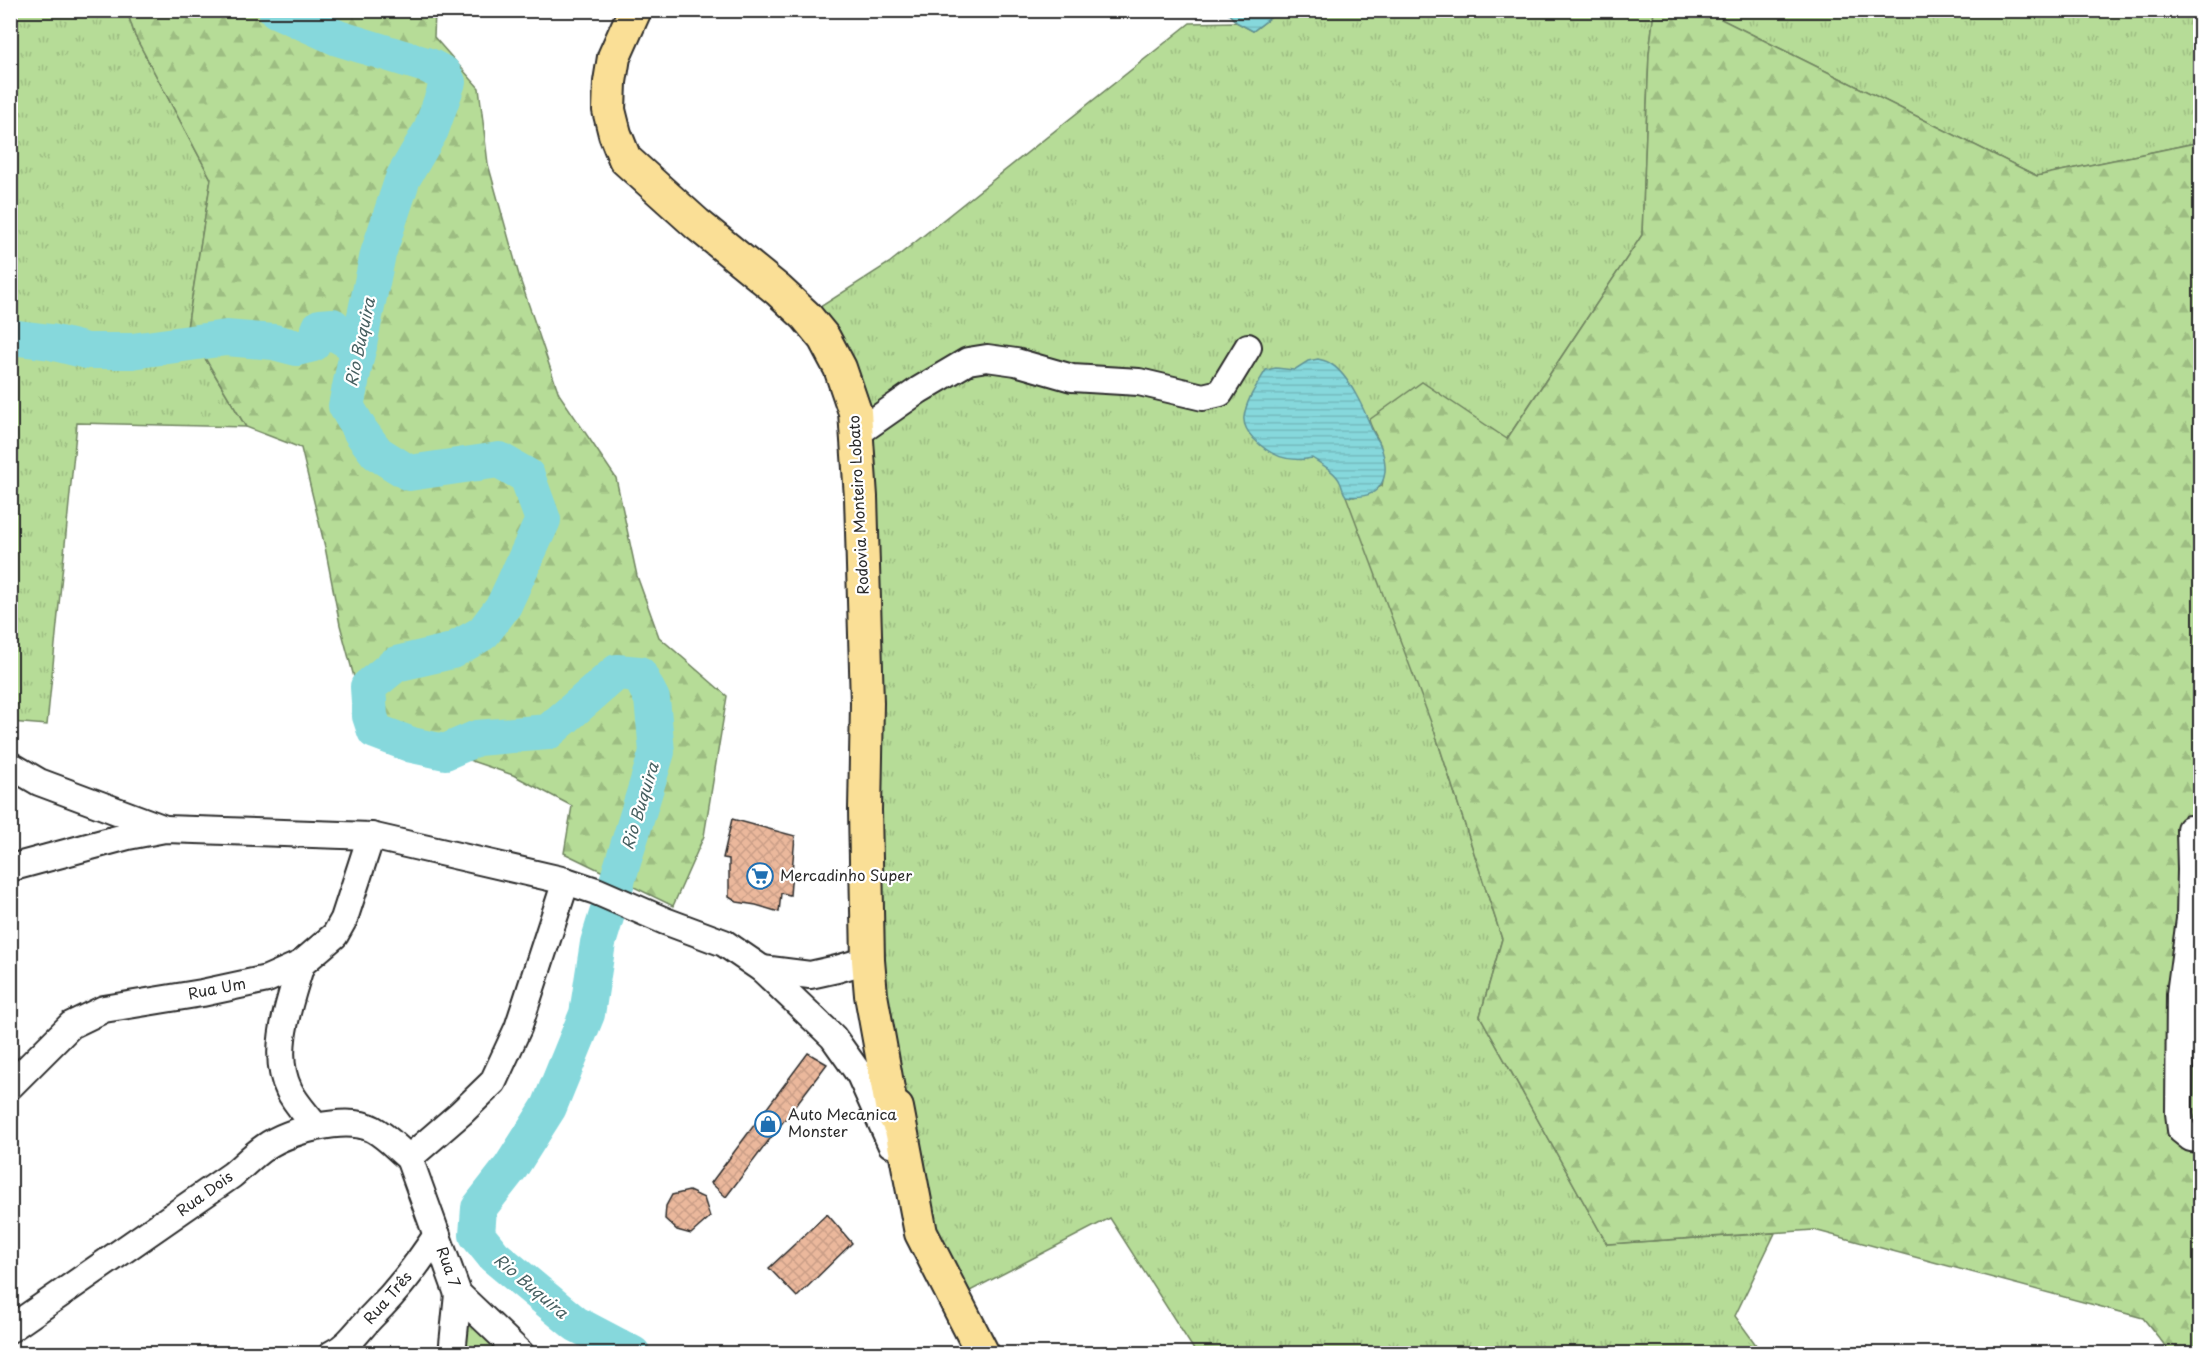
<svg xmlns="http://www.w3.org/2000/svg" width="2211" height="1364" viewBox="0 0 2211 1364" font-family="'Playpen Sans',sans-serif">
	<defs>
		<pattern id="grass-tufts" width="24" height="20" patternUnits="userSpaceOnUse" patternTransform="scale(1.5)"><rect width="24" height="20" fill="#b6dc97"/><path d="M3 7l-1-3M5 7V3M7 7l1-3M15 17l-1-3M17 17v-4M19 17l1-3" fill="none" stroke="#9dbd82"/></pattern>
		<pattern id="forest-firs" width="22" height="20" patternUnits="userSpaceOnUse" patternTransform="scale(1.5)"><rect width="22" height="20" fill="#b6dc97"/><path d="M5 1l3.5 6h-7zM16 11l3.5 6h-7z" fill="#9dbd82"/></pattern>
		<pattern id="water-rules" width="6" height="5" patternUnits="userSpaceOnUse" patternTransform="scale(1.5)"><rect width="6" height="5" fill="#86d8dc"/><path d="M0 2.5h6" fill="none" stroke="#74babd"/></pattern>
		<pattern id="building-cross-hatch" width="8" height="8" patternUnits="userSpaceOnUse" patternTransform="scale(1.5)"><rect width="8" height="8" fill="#ebb89c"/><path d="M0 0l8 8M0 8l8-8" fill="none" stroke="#ca9e87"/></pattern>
	</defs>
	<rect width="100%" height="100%" fill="#fff"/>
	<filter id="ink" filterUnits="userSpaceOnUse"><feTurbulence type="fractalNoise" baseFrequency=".0167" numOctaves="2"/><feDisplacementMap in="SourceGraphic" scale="12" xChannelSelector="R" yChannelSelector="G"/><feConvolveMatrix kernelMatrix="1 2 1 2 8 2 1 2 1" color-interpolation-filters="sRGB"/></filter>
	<g filter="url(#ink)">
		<!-- grass -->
		<g fill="url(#grass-tufts)" stroke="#708461" stroke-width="1.5">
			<path d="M1721 10 2200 11V142L2037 176 1721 19Z"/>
			<path d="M10 11H127L135 36 211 179 187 328 246 427 77 423 47 725 11 722Z"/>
			<path d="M1279 11H1654L1649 54 1642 235 1506 440 1435 733 1502 939 1480 1016 1607 1244 1775 1233 1735 1316 1762 1353H1196L1110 1218 970 1291 913 1193 877 1030 855 412 806 316 889 263 1190 23 1236 22 1253 31Z"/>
			<path d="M457 1306 509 1354H452Z"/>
		</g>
		<!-- forest -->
		<g fill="url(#forest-firs)" stroke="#708461" stroke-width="1.5">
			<path d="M127 11H435L434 37 479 88 488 164 520 279 559 394 616 478 637 576 659 637 727 696 704 836 673 906 564 853 572 806 513 775 445 752 412 745 370 716 368 688 354 677 340 625 325 547 301 448 246 427 187 328 211 179 135 36Z"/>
			<path d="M1654 11H1721V19L2037 176 2200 142V1353H2171L2143 1318 1814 1230 1607 1244 1480 1016 1502 939 1435 733 1346 496 1354 497 1382 486C1385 472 1384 455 1379 442 1376 435 1371 428 1369 420L1422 382 1507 439 1642 235 1649 54Z"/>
		</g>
		<!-- water -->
		<g fill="url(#water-rules)" stroke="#629395" stroke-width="1.5">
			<path d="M1226 11H1279L1253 31 1236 22Z"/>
			<path d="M1318 359C1322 360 1328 361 1331 364 1349 375 1365 411 1372 430 1374 435 1377 438 1379 442 1392 473 1385 501 1346 496 1342 491 1343 488 1340 482 1336 472 1321 464 1312 458 1288 463 1270 456 1253 438 1248 433 1243 424 1244 417 1246 400 1257 385 1266 370L1276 368 1294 370 1308 361Z"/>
		</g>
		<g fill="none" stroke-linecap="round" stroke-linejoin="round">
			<!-- river -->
			<g stroke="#86d8dc" stroke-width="36">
				<path d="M276 10 338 38 429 66 444 74 448 82 431 130 403 178 378 254 346 406 361 432 377 453 409 473 499 460 527 476 543 520 504 605 483 633 452 651 396 664 368 687 370 716 375 731 412 745 445 752 477 738 548 732 617 672 639 674 652 699 657 752 598 943 587 1014 549 1107 511 1167 479 1208 477 1235 494 1256 576 1324 633 1354"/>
				<path d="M10 337 51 342 87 351H132L226 338 274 342 297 348 313 344 320 327 333 326 338 335 359 347"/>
			</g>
		</g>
		<!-- building -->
		<g fill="url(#building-cross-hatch)" stroke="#2b2b2b" stroke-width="1.5">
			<path d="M732 819 795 836 790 895 781 893 779 912 756 905 737 902 729 897V859L723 858Z"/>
			<path d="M808 1053 827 1064 726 1197 711 1183Z"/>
			<path d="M689 1191 704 1198 710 1217 691 1234 677 1230 665 1219 666 1206 672 1195Z"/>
			<path d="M827 1214 852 1243 797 1297 769 1268Z"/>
		</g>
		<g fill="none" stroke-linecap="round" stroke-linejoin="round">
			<!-- minor casing -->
			<g stroke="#2b2b2b" stroke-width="30">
				<g id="minor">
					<path d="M856 434 919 390 968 361 987 358 1016 362 1072 378 1139 382 1203 397 1220 393 1248 347"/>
					<path d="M10 765 39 782 165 829"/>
					<path d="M2190 829 2191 870 2190 919 2180 994 2179 1113 2181 1130 2191 1138 2200 1139"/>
					<path d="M10 868 128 836 165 829 371 836 566 881 596 891 665 921 724 943 762 969 833 1037 860 1075 891 1144"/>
					<path d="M301 964C290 1002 270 1052 289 1090 295 1103 307 1115 316 1127"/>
					<path d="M762 969 810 975 837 969 868 960"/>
					<path d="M10 1086 71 1025 104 1009 202 993 267 979 301 964 335 935 344 919 371 836"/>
					<path d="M409 1158 461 1113 493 1082 518 1028 566 881"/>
					<path d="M409 1158 458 1294 521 1354"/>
					<path d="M10 1329 232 1175C243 1166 253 1155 265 1147 288 1131 346 1115 373 1129 386 1136 398 1149 409 1158"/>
					<path d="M332 1354C350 1345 359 1329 373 1315 400 1288 416 1266 437 1235"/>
					<path d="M452 1354 458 1294"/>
				</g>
			</g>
			<!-- major casing -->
			<g stroke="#2b2b2b" stroke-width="36">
				<g id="major">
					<path d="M635 10 614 57 610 82 609 110 615 134 625 159 697 224 778 290 806 316 824 338 840 368 855 412 861 497 867 703 865 810 868 960 871 995 892 1111 900 1127"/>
					<path d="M897 1108 921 1233 983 1354"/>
				</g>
			</g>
			<!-- minor -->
			<use href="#minor" stroke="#fff" stroke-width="26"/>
			<!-- major -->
			<use href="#major" stroke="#fadf96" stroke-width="32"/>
		</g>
	</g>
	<!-- icons -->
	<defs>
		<g id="supermarket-ring" transform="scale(1.35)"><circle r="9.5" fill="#fff" stroke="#1f6fb2" stroke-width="1.5"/><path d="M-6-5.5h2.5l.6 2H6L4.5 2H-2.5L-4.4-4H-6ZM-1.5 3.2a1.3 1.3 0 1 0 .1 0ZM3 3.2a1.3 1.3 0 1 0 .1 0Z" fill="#1f6fb2"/></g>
		<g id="shop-ring" transform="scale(1.35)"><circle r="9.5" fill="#fff" stroke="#1f6fb2" stroke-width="1.5"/><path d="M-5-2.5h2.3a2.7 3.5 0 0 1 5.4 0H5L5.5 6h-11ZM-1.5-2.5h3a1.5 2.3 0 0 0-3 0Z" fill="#1f6fb2"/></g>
	</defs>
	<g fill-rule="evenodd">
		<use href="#supermarket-ring" x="760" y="876"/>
		<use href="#shop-ring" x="768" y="1124"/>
	</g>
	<g text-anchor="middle" stroke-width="4.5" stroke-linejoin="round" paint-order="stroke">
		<!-- street labels -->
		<g font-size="15" fill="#2b2b2b" stroke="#fff">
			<text transform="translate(859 505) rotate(-93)" y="5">Rodovia Monteiro Lobato</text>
			<text transform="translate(217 989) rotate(-11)" y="5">Rua Um</text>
			<text transform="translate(205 1194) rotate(-36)" y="5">Rua Dois</text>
			<text transform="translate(448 1267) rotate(70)" y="5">Rua 7</text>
			<text transform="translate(388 1298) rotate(-49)" y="5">Rua Três</text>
		</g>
		<!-- poi labels -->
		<g font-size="15" fill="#2b2b2b" stroke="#fff" text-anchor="start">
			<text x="780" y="881">Mercadinho Super</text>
			<text x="788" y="1120">Auto Mecanica<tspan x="788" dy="17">Monster</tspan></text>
		</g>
		<!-- water labels -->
		<g font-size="16" font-style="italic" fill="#465f60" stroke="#fff">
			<text transform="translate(360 342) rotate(-78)" y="6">Rio Buquira</text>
			<text transform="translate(640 806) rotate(-73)" y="6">Rio Buquira</text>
			<text transform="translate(531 1286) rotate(40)" y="6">Rio Buquira</text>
		</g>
	</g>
	<!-- margin -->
	<rect width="2211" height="1364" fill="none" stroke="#fff" stroke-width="36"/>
	<rect x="18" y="18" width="2175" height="1328" fill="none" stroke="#2b2b2b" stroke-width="2" filter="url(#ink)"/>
</svg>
